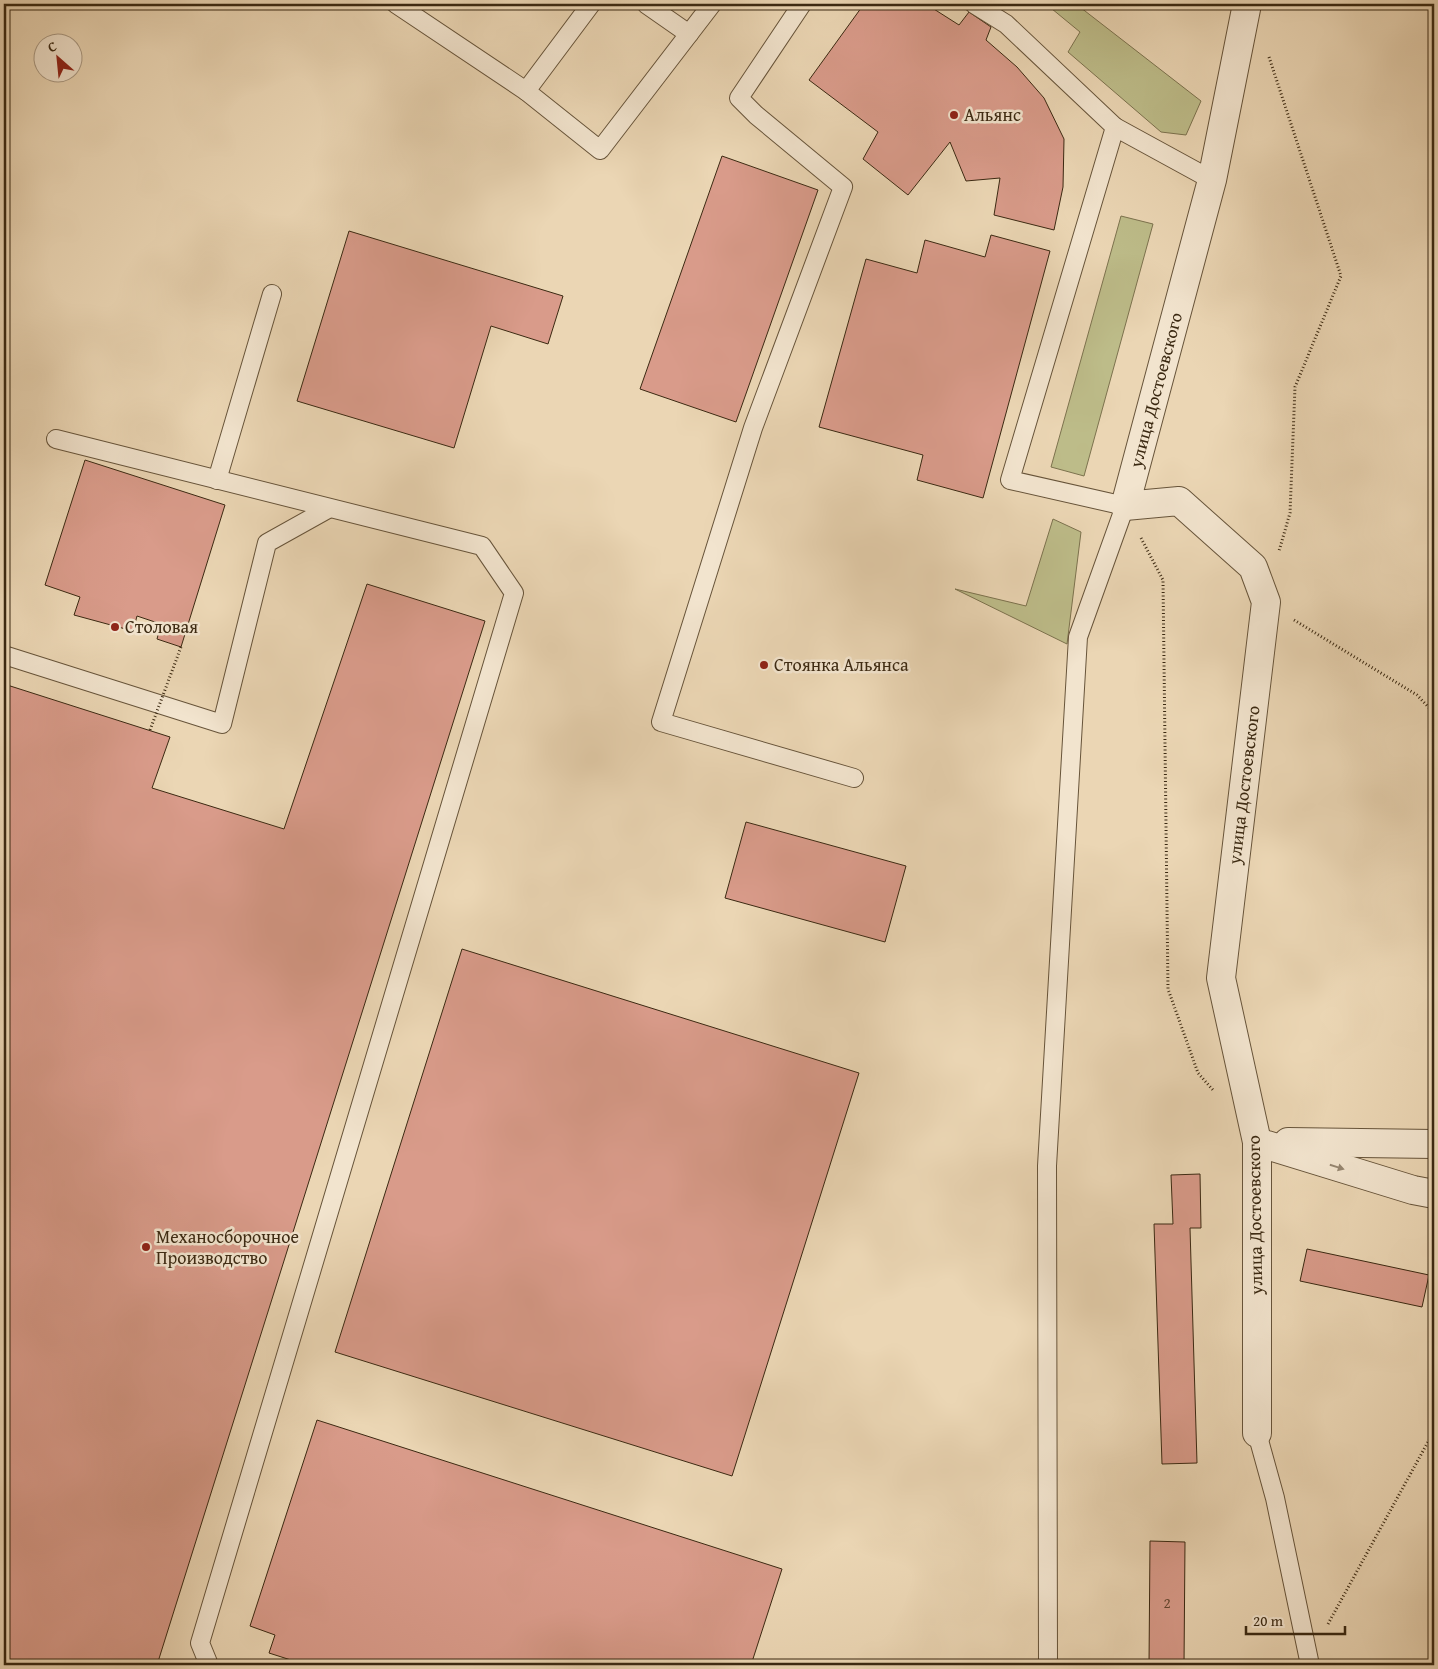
<svg xmlns="http://www.w3.org/2000/svg" width="1438" height="1669" viewBox="0 0 1438 1669" font-family="'Gentium Book Plus',serif">
	<rect width="100%" height="100%" fill="#ebd6b4"/>
	<filter id="stains"><feTurbulence type="fractalNoise" baseFrequency=".004" numOctaves="4"/><feColorMatrix values="0 0 0 0 .2 0 0 0 0 .09 0 0 0 0 .02 0 0 0 .5 -.17"/></filter>
	<radialGradient id="worn" r=".72"><stop offset=".6" stop-color="#630" stop-opacity="0"/><stop offset="1" stop-color="#630" stop-opacity=".3"/></radialGradient>
	<!-- green -->
	<g fill="#bdbc89" stroke="#7c724e">
		<path d="M1046 4H1076L1201 101 1186 135 1161 132 1068 52 1080 32Z"/>
		<path d="M1121 216 1153 224 1084 476 1051 467Z"/>
		<path d="M1053 519 1081 532 1067 644 955 589 1026 606Z"/>
	</g>
	<!-- building -->
	<g fill="#d99b8a" stroke="#3b2912">
		<path d="M864 4H926L959 25 969 12 991 27 986 40 1017 67 1044 98 1064 139 1063 187 1054 230 994 215 1000 178 966 181 950 142 908 195 863 159 878 132 809 80Z"/>
		<path d="M722 156 818 190 736 422 640 389Z"/>
		<path d="M349 231 563 296 548 344 491 326 454 448 297 401Z"/>
		<path d="M991 235 1050 251 983 498 917 480 923 455 819 427 866 259 917 273 925 240 985 257Z"/>
		<path d="M85 460 225 505 181 647 157 639 161 624 137 616 133 631 74 615 80 597 45 585Z"/>
		<path d="M367 584 485 621 157 1665H4V684L170 737 152 788 284 829Z"/>
		<path d="M746 822 906 866 885 942 725 898Z"/>
		<path d="M462 949 859 1073 732 1476 335 1352Z"/>
		<path d="M1200 1174 1201 1228H1190L1197 1463 1162 1464 1154 1224H1173L1171 1175Z"/>
		<path d="M1307 1249 1429 1275 1422 1307 1300 1281Z"/>
		<path d="M317 1420 782 1569 751 1665H292L294 1661 269 1653 275 1635 250 1626Z"/>
		<path d="M1150 1541 1185 1542 1184 1665H1149Z"/>
	</g>
	<g fill="none" stroke-linecap="round" stroke-linejoin="round">
		<!-- service casing -->
		<g stroke="#67543a" stroke-width="20">
			<g id="service">
				<path d="M396 4 526 91 591 4"/>
				<path d="M646 4 689 34"/>
				<path d="M802 4 739 98 756 115 843 187 753 428 661 722 854 778"/>
				<path d="M974 4 1006 24 1115 127 1010 480 1125 506 1078 637 1047 1166 1048 1665"/>
				<path d="M526 91 600 150 712 4"/>
				<path d="M1115 127 1212 180"/>
				<path d="M56 439 482 546 514 593 200 1643 209 1665"/>
				<path d="M217 480 272 294"/>
				<path d="M4 655 222 724 267 543 328 509"/>
				<path d="M1257 1433 1275 1498 1310 1665"/>
			</g>
		</g>
		<!-- minor casing -->
		<g stroke="#67543a" stroke-width="30">
			<g id="minor">
				<path d="M1247 4 1212 180 1125 506 1179 501 1253 567 1266 602 1221 978 1257 1142V1433"/>
				<path d="M1257 1142 1413 1190 1434 1194"/>
				<path d="M1288 1142 1434 1144"/>
			</g>
		</g>
		<!-- path -->
		<g stroke="#3b2912" stroke-width="3" stroke-dasharray="1 2.5" stroke-linecap="butt">
			<path d="M1269 57 1341 276 1295 387 1290 513 1279 551"/>
			<path d="M1141 538 1163 580 1168 989 1198 1073 1213 1090"/>
			<path d="M1294 620 1417 695 1434 713"/>
			<path d="M1328 1624 1434 1431"/>
		</g>
		<!-- service -->
		<use href="#service" stroke="#f2e4ce" stroke-width="18"/>
		<!-- minor -->
		<use href="#minor" stroke="#f2e4ce" stroke-width="28"/>
		<!-- path-bridge -->
		<path stroke="#3b2912" stroke-width="3" stroke-dasharray="1 2.5" stroke-linecap="butt" d="M150 730 181 647"/>
	</g>
	<!-- one-way arrows -->
	<defs><path id="oneway-solid" d="M-6-.8H1V-3.2L6.5 0L1 3.2V.8H-6Z" transform="scale(1.25)"/></defs>
	<use fill="#968670" href="#oneway-solid" transform="translate(1337 1167) rotate(17)"/>
	<!-- markers -->
	<g fill="#8f2418" stroke="#f2e4ce" stroke-width="2">
		<circle cx="954" cy="115" r="5"/>
		<circle cx="115" cy="627" r="5"/>
		<circle cx="764" cy="665" r="5"/>
		<circle cx="146" cy="1247" r="5"/>
	</g>
	<g text-anchor="middle" stroke-width="5" stroke-linejoin="round" paint-order="stroke">
		<!-- number labels -->
		<g font-size="15" fill="#624630">
			<text x="1167" y="1608">2</text>
		</g>
		<!-- poi labels -->
		<g font-size="18" fill="#3b2912" stroke="#f2e4ce" text-anchor="start">
			<text x="964" y="121">Альянс</text>
			<text x="125" y="633">Столовая</text>
			<text x="774" y="671">Стоянка Альянса</text>
			<text x="156" y="1243">Механосборочное<tspan x="156" dy="21">Производство</tspan></text>
		</g>
		<!-- street labels -->
		<g font-size="18" fill="#3b2912" stroke="#f2e4ce">
			<text transform="translate(1156 390) rotate(-75)" y="6">улица Достоевского</text>
			<text transform="translate(1244 785) rotate(-83)" y="6">улица Достоевского</text>
			<text transform="translate(1255 1215) rotate(-91)" y="6">улица Достоевского</text>
		</g>
	</g>
	<!-- margin -->
	<rect width="1438" height="1669" fill="none" stroke="#ebd6b4" stroke-width="20"/>
	<rect x="5" y="5" width="1428" height="1659" fill="none" stroke="#3b2912" stroke-width="2.5"/>
	<rect x="10" y="10" width="1418" height="1649" fill="none" stroke="#3b2912"/>
	<!-- north arrow -->
	<g transform="translate(58 58) rotate(333)"><circle r="24" fill="#f2e4ce" stroke="#a99983"/>
	<path d="M0-4L9 19L0 12L-9 19Z" fill="#8f2418"/>
	<text y="-8" font-size="14" font-weight="bold" text-anchor="middle" fill="#3b2912">С</text>
	</g>
	<!-- scale -->
	<path d="M1246 1626v8h99v-8" fill="none" stroke="#3b2912" stroke-width="2.5"/>
	<text x="1253" y="1626" font-size="15" fill="#3b2912" stroke="#f2e4ce" stroke-width="4" paint-order="stroke">20 m</text>
	<rect width="100%" height="100%" filter="url(#stains)"/>
	<rect width="100%" height="100%" fill="url(#worn)"/>
</svg>
